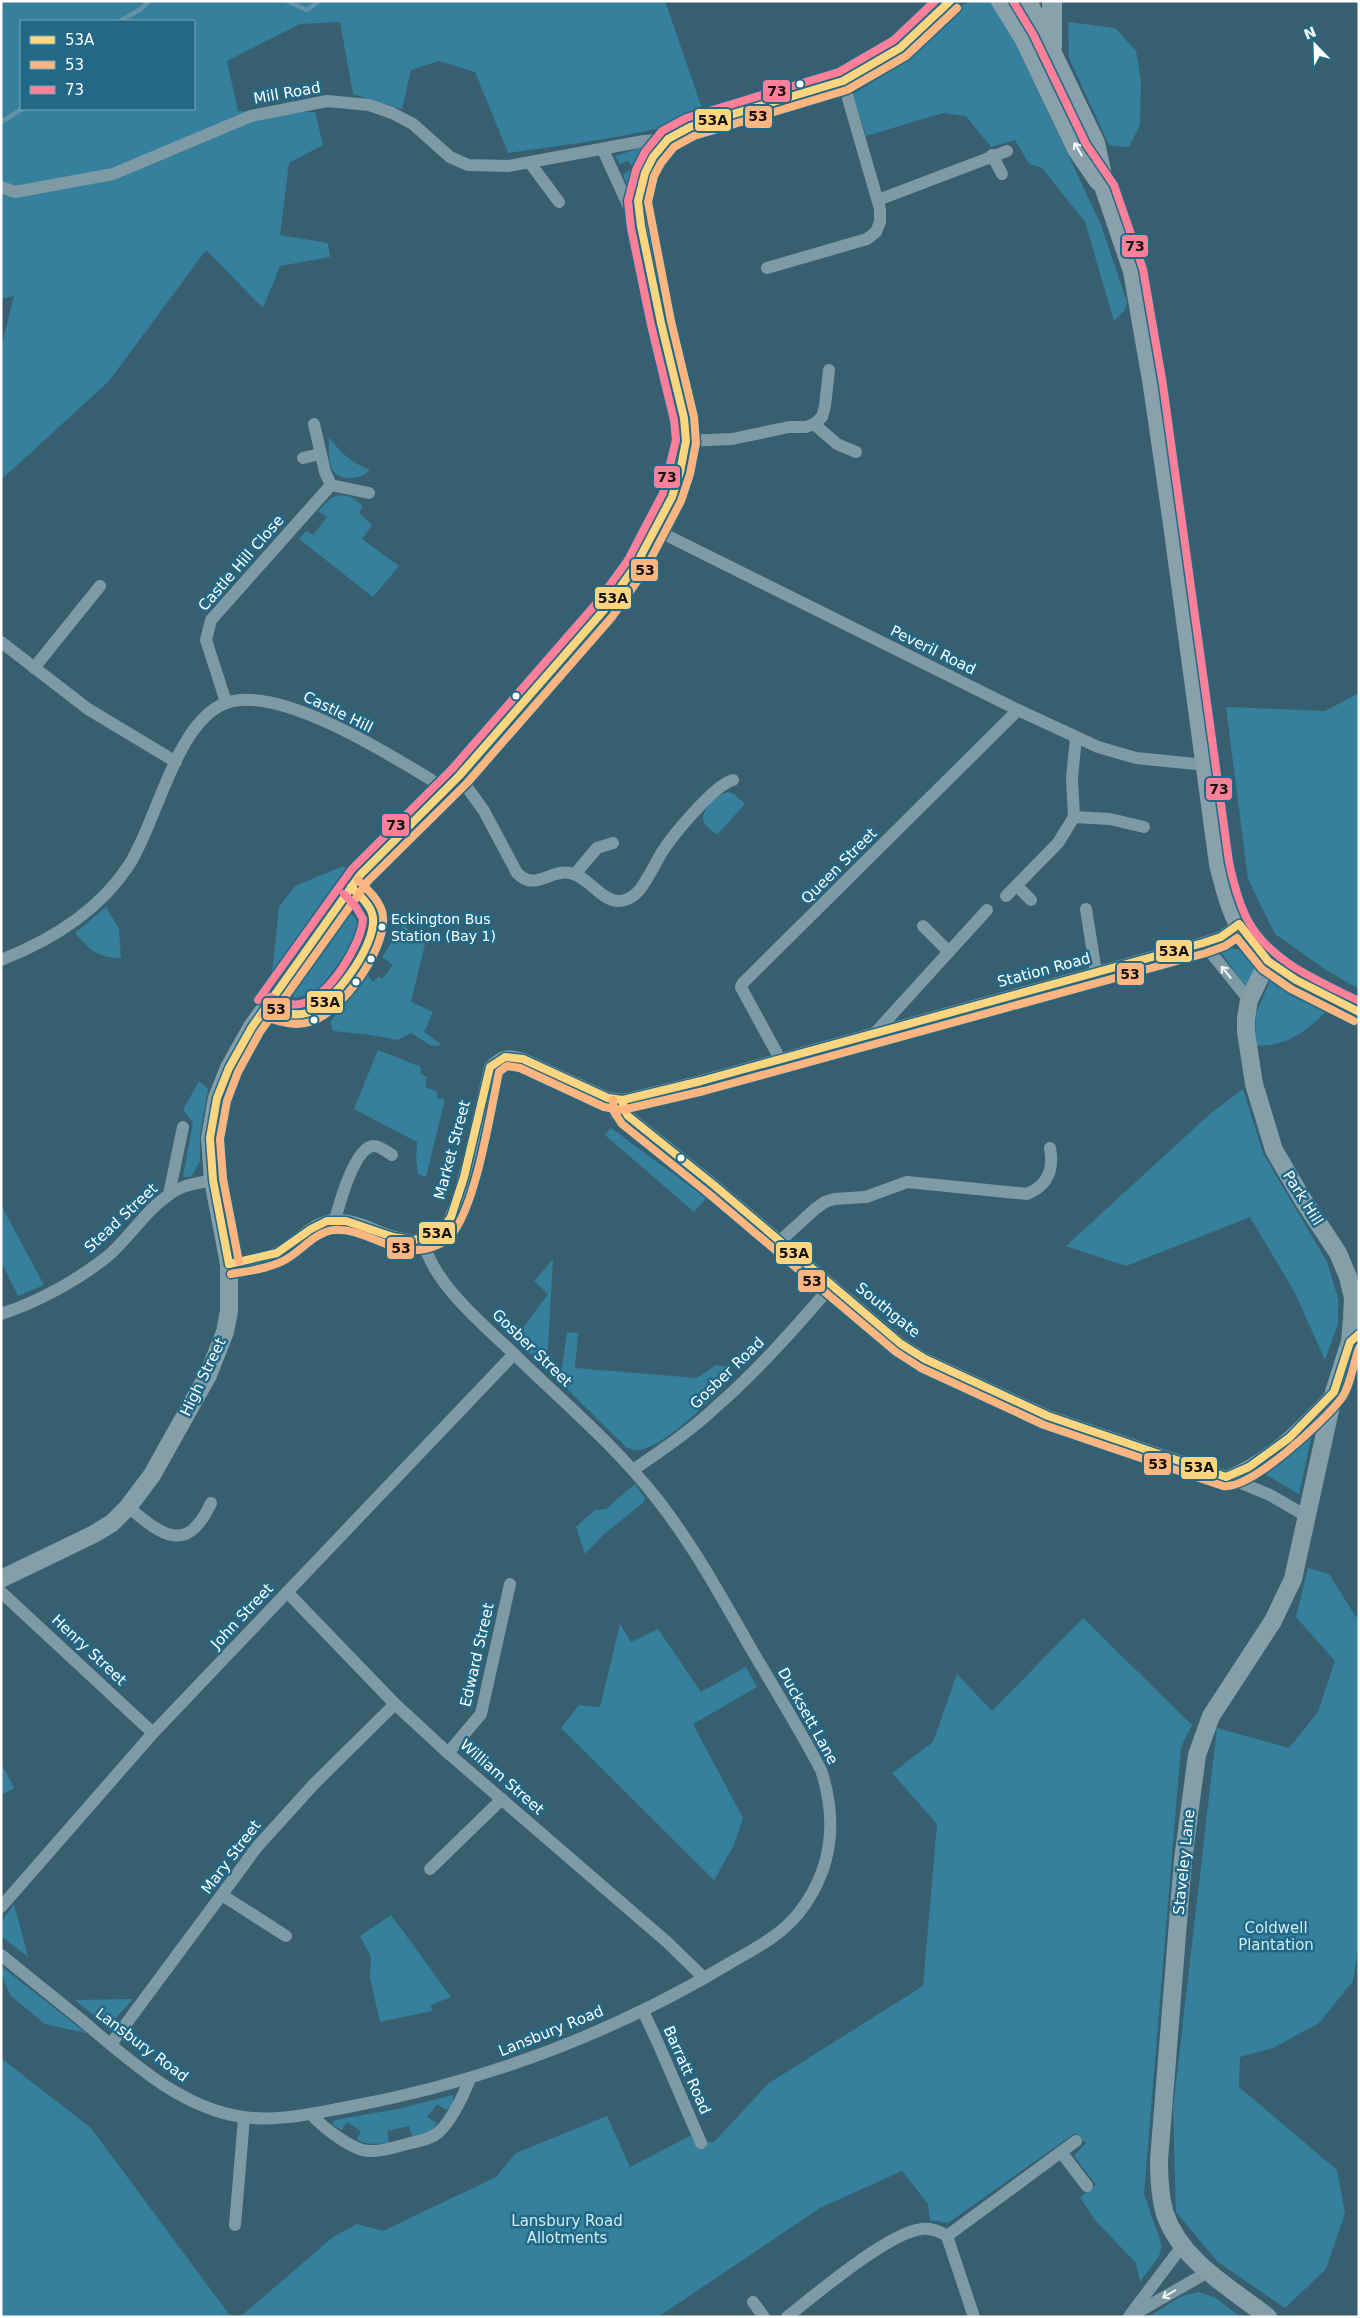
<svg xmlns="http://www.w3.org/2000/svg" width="1360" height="2318" viewBox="0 0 1360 2318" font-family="'DejaVu Sans',sans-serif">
	<rect width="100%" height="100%" fill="#385f6f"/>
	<!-- green -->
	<g fill="#35809c" fill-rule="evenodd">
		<path d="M1 1H665L705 117C640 135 575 144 508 153L475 72 439 61 411 70 402 109 353 94 340 22 300 24 227 61 238 111 315 112 323 145 289 163 280 235 328 243 330 257 280 266 263 308 206 250 109 381 1 480V348L14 296 1 299ZM21 21H194V109H21Z"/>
		<path d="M973 1H996L1101 225 1127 302 1125 310 1114 321 1085 222 1042 168 1029 164 1015 140 991 147 966 116 943 113 866 136 853 94C877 80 900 65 920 46 938 30 948 9 973 1Z"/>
		<path d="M1068 22 1115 28 1136 51 1141 81 1140 125 1129 147 1109 145 1069 58Z"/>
		<path d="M646 146 650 148 640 163 630 195 623 174 634 168 628 161 620 164 615 156Z"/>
		<path d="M329 437C340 453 351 462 370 470 362 477 358 478 348 478 326 478 329 452 329 437Z"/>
		<path d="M339 495 351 497 363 506 359 513 372 525 362 539 399 566 373 597 299 539 306 531 313 535 327 517 318 511 331 498Z"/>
		<path d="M1359 693V989L1326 970 1275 934 1248 879 1226 707 1325 711Z"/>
		<path d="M728 792 734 794 745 804 717 835C714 832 708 828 705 824 697 812 717 794 728 792Z"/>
		<path d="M343 866 350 871 272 972 279 907 295 886Z"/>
		<path d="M106 907 119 929 121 958C99 958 89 950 75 933Z"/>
		<path d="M350 914 355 916 359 931 356 940 317 992 296 998 290 994Z"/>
		<path d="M403 925 425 944 411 1002 433 1012 424 1032 442 1045 432 1046 411 1033 398 1040 371 1035 333 1031 330 1023 367 974 373 982 379 976 382 979 393 965 382 957Z"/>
		<path d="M1228 948C1252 948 1267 969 1245 986L1220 951Z"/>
		<path d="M1271 978 1331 1007C1307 1030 1291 1046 1255 1046L1256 1014Z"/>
		<path d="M378 1050 421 1067 420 1074 427 1077 425 1087 438 1092 437 1098 445 1099 426 1177 418 1174 416 1159 417 1142 354 1109Z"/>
		<path d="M199 1081 208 1089 200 1135V1161L191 1177H183L193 1122 183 1110Z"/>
		<path d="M1243 1089 1263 1153 1327 1262 1338 1298V1324L1325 1360 1295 1293 1250 1217 1126 1266 1066 1246 1211 1113Z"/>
		<path d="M611 1128 706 1198 694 1212 605 1135Z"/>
		<path d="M1 1205 44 1285 18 1296 1 1261Z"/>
		<path d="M553 1259 548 1349C536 1365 525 1349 515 1339L548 1294 534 1281Z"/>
		<path d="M567 1332 578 1333 575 1368 697 1378 716 1365 725 1366 726 1383C710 1401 661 1450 637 1450 633 1450 629 1448 626 1447L566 1388 561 1380V1374Z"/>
		<path d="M1313 1430 1299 1494 1263 1473Z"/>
		<path d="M635 1484 645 1498 643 1503 604 1534 585 1554 576 1527 595 1510 606 1509Z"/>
		<path d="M1308 1568 1329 1574 1356 1617H1359V1942L1353 1981 1319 2023 1273 2048 1240 2057 1239 2087 1337 2170 1345 2213 1326 2269 1285 2308 1218 2262 1176 2212 1173 2108 1217 1728 1289 1748 1318 1712 1335 1661 1296 1617Z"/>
		<path d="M1083 1618 1192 1725 1181 1747 1144 2194 1162 2246 1159 2256 1140 2282 1136 2263 1094 2219 1080 2197 1096 2185 1074 2156 1086 2143 1075 2133 948 2223 930 2220 928 2204 902 2171 820 2208 658 2317H240L333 2237 357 2224 383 2231 496 2177 516 2153 607 2116 630 2167 690 2136 713 2143 769 2083 923 1986 937 1824 892 1773 933 1742 957 1674 992 1711Z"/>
		<path d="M620 1624 631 1642 658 1629 701 1692 746 1667 757 1687 693 1724 743 1818 734 1845 714 1880 561 1728 579 1705 600 1707Z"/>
		<path d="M1 1763 14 1788 1 1795Z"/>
		<path d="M14 1904 28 1957 1 1936V1922Z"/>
		<path d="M391 1915 451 1997 431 2005 432 2011 380 2022 370 1978 371 1957 360 1936Z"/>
		<path d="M1 1966 86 2033 45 2024 11 1996 1 1975Z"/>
		<path d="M133 1999 115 2019 104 2023 75 2000Z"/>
		<path d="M1 2058 91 2128 231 2317H1Z"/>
		<path d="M453 2095V2105L447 2110 437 2104 427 2117 437 2123 431 2132 412 2136 409 2126 387 2131 389 2143C377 2144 368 2145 357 2140L361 2131 347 2122 342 2130 333 2125V2122L335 2120 398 2109Z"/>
		<path d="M1199 2292 1216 2298 1239 2316 1148 2317 1182 2296Z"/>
	</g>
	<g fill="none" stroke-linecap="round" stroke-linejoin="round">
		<!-- stream -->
		<g stroke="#6292a5" stroke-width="4.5">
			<path d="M287 1 307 10 319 1"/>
			<path d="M120 21 141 9 149 1"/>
			<path d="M1 122 22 109"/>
		</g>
		<!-- street -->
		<g stroke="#7e9aa5" stroke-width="12">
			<path d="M603 150 629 207 640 217"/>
			<path d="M992 155 1002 174"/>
			<path d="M530 163 559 202"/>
			<path d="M1 187 15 192 113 174 251 116 327 101 369 105 392 113 413 124 450 157 468 165 508 166 644 141 668 139"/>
			<path d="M878 200 1007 151"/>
			<path d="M767 268 867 239 876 232 880 222V209L843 81"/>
			<path d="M314 424 325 472 331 485 369 493"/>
			<path d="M814 424 837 444 856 452"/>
			<path d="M686 441 732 439 789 427H806L814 424 822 417 825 406 829 370"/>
			<path d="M303 458 320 454"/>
			<path d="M656 530 1018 710 1098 747 1136 758 1206 765"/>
			<path d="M1 642 88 709 176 762"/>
			<path d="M34 668 100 586"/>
			<path d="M226 702 206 640 211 620 331 485"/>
			<path d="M459 776 484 811 517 873C535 892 550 869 570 873 588 876 600 900 618 901 628 901 635 896 641 888 649 877 655 864 662 852 673 835 714 785 733 780"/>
			<path d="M1074 817 1110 819 1144 827"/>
			<path d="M575 874 597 848 613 843"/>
			<path d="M1017 886 1031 900"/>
			<path d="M1006 896 1058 843 1074 817 1072 778 1076 738"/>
			<path d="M1086 909 1096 972"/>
			<path d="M923 926 948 951"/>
			<path d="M1203 943 1249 1000"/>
			<path d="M1 960C52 940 99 911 129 865 157 822 176 721 226 703 280 683 399 760 446 789"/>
			<path d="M875 1033 987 910"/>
			<path d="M780 1059 743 991 741 987 743 983 1018 710"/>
			<path d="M623 1100V1108L628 1116 715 1186 901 1344 925 1359 1048 1416 1226 1477 1270 1495 1308 1517"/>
			<path d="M169 1194 183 1127"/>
			<path d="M335 1220C339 1205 355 1145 374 1146 380 1146 387 1152 392 1155"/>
			<path d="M779 1242 815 1209 825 1202 834 1199 866 1197 907 1182 1027 1194C1048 1185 1054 1169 1050 1148"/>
			<path d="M229 1264C244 1261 262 1259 277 1253 298 1244 310 1221 336 1220 363 1219 386 1240 413 1240 424 1240 436 1236 444 1228 461 1210 483 1097 490 1067 503 1055 506 1054 523 1059L608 1098 623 1100 701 1081 1203 943 1221 937 1239 924"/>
			<path d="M1 1314C38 1302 78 1280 108 1256 130 1237 146 1210 170 1194 182 1185 198 1183 213 1180"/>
			<path d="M633 1470C662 1450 692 1430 718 1405 759 1369 796 1327 832 1285"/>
			<path d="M1226 1477C1273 1457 1299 1428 1333 1393"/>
			<path d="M128 1507C163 1536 187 1555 211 1503"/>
			<path d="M1 1592 153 1733"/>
			<path d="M287 1592 395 1704 448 1753 667 1942 704 1978"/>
			<path d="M448 1753 481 1714 510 1584"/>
			<path d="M430 1869 502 1799"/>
			<path d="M222 1895 286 1936"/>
			<path d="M1 1907 153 1733 514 1354"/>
			<path d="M1 1955C27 1976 53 1997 79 2018 127 2058 179 2108 243 2117 278 2122 314 2113 348 2107 483 2082 612 2034 730 1963 754 1949 780 1936 798 1914 833 1870 838 1822 821 1770 800 1730 776 1691 753 1652 723 1600 694 1546 657 1499 615 1445 562 1401 513 1353 483 1324 431 1282 423 1239"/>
			<path d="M643 2011 658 2043 701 2143"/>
			<path d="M111 2044 257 1847 314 1784 395 1704"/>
			<path d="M311 2114C321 2126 353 2151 369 2151 380 2152 395 2147 407 2144 418 2141 430 2140 439 2132 453 2119 463 2096 470 2079"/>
			<path d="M1061 2152 1087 2186"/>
			<path d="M235 2225 244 2118"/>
			<path d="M947 2236 1076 2141"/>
			<path d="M753 2302 764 2317"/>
			<path d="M1130 2315 1183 2245"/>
			<path d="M787 2317C815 2295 889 2232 922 2229 931 2228 939 2231 947 2236L974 2317"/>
			<path d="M1129 2317 1208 2272"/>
		</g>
		<!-- secondary -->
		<g stroke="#859fa9" stroke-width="18">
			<path d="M1 1579 94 1534 112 1523 128 1507 152 1475 208 1375 225 1332 229 1311V1264L213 1180 210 1138 217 1098 229 1068 252 1027 360 875 459 776 562 658 604 610 636 565 656 530 672 497 680 472 686 441 684 418 661 323 641 226 638 201 645 173 653 157 668 139 690 127 843 81 900 48 950 1"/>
			<path d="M1268 2317C1231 2288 1181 2261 1165 2214 1160 2197 1159 2178 1159 2160L1183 1860 1197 1755 1211 1716 1273 1621 1293 1579 1334 1392 1350 1342 1352 1319 1353 1298 1348 1277 1338 1253 1303 1200 1274 1150 1254 1084 1246 1032V1019L1249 1000 1268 961"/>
		</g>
		<!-- primary -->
		<g stroke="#89a1ab" stroke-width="20">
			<path d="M1001 1 1024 38 1077 149 1099 181"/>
			<path d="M1027 1 1095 143 1105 189 1133 271 1153 386 1172 517 1219 864C1224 884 1229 904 1238 923 1261 970 1315 989 1359 1012"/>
			<path d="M1052 47V1"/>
		</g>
		<!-- bus-1 casing -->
		<g stroke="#216986" stroke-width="11">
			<g id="bus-1">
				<path d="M266 1006C279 1012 293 1017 307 1013 333 1005 376 946 373 918 372 906 359 895 351 887"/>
				<path d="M623 1100V1108L628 1116 715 1186 901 1344 925 1359 1048 1416 1226 1477 1249 1467 1289 1438 1334 1392 1350 1342 1359 1334"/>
				<path d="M229 1264 213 1180 210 1138 217 1098 229 1068 252 1027 360 875 459 776 604 610 636 565 672 497 680 472 686 441 684 418 661 323 641 226 638 201 645 173 653 157 668 139 690 127 843 81 900 48 950 1"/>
				<path d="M229 1264 277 1253 311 1229 327 1221H346L393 1237 413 1240 430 1237 441 1231 451 1217 464 1177 490 1067 505 1057 523 1059 608 1098 623 1100 701 1081 1203 943 1221 937 1239 924 1268 961 1296 980 1359 1012"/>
			</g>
		</g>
		<!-- bus-2 casing -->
		<g stroke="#216986" stroke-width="11">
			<g id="bus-2">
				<path d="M262 1015C277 1022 293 1027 310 1022 341 1013 386 950 383 917 382 902 368 890 358 880"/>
				<path d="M613 1100 614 1112 622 1124 709 1194 896 1352 921 1368 1044 1425 1223 1486C1251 1490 1324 1421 1341 1399 1350 1388 1354 1361 1359 1348"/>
				<path d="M239 1262 223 1179 220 1139 227 1101 238 1072 260 1032 368 881 467 783 612 617 645 570 681 501 690 474 696 443 694 417 671 321 648 202 654 176 661 163 674 147 694 136 847 90 906 56 957 8"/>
				<path d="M231 1274C248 1271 267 1269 283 1261 300 1253 314 1232 334 1230 361 1228 385 1249 412 1250 426 1251 444 1245 453 1233 477 1200 490 1114 499 1072L507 1066 520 1068 604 1107 622 1110 704 1091 1206 953 1225 946 1237 938 1262 969 1291 989 1354 1021"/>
			</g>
		</g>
		<!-- bus-3 casing -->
		<g stroke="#216986" stroke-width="11">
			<g id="bus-3">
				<path d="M1013 1 1033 34 1086 144 1114 185 1143 269 1163 385 1229 862C1233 881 1238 900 1246 917 1268 961 1317 980 1359 1001"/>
				<path d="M270 997C281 1002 292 1007 304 1003 329 996 362 944 363 919L356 907 344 894"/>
				<path d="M258 1000 352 869 452 769 596 604 628 560 663 493 676 440 674 420 651 325 631 228 628 201 636 170 645 152 662 131 686 118 839 72 894 40 935 1"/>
			</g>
		</g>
		<!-- bus-1 -->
		<use href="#bus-1" stroke="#ffd580" stroke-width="8"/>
		<!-- bus-2 -->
		<use href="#bus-2" stroke="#ffb580" stroke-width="8"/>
		<!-- bus-3 -->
		<use href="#bus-3" stroke="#ff8098" stroke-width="8"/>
	</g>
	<!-- one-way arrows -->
	<defs><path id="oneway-shaft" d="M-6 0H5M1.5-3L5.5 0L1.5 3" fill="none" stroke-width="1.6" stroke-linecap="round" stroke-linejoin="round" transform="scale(1.25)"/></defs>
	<use stroke="#fff" href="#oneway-shaft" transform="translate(1078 149) rotate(-120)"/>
	<g stroke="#f2f5f6">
		<use href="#oneway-shaft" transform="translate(1226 972) rotate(-129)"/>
		<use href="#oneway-shaft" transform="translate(1169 2294) rotate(150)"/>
	</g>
	<!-- markers -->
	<g fill="#fff" stroke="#216986" stroke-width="2">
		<circle cx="800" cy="84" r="4.5"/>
		<circle cx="516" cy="696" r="4.5"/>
		<circle cx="382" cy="927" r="4.5"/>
		<circle cx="371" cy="959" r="4.5"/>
		<circle cx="356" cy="982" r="4.5"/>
		<circle cx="314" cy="1020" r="4.5"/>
		<circle cx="681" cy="1158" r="4.5"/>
	</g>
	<g text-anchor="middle" stroke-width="5" stroke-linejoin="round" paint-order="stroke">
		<!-- bus labels -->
		<g font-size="14" fill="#fff" stroke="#216986" text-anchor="start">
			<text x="391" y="924">Eckington Bus<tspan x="391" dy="17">Station (Bay 1)</tspan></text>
		</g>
		<!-- street labels -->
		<g font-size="15" fill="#fff" stroke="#216986">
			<text transform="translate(287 93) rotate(-10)" y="5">Mill Road</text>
			<text transform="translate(241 563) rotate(-49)" y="5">Castle Hill Close</text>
			<text transform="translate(933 650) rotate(26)" y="5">Peveril Road</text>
			<text transform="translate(338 712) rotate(26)" y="5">Castle Hill</text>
			<text transform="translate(839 866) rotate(-45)" y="5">Queen Street</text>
			<text transform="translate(1044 970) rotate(-15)" y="5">Station Road</text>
			<text transform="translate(452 1150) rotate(-75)" y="5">Market Street</text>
			<text transform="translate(1303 1198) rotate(58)" y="5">Park Hill</text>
			<text transform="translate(121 1218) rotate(-43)" y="5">Stead Street</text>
			<text transform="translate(888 1310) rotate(39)" y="5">Southgate</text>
			<text transform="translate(532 1348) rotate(44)" y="5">Gosber Street</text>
			<text transform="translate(727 1373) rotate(-44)" y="5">Gosber Road</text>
			<text transform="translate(203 1377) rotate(-64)" y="5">High Street</text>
			<text transform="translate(242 1616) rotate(-47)" y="5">John Street</text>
			<text transform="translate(89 1650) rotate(43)" y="5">Henry Street</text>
			<text transform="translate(477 1655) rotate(-77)" y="5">Edward Street</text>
			<text transform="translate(808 1716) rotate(61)" y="5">Ducksett Lane</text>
			<text transform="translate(502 1777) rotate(41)" y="5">William Street</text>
			<text transform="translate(231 1857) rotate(-53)" y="5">Mary Street</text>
			<text transform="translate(1184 1862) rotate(-84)" y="5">Staveley Lane</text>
			<text transform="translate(551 2031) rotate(-22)" y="5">Lansbury Road</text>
			<text transform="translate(142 2045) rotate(37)" y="5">Lansbury Road</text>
			<text transform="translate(687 2070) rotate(66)" y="5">Barratt Road</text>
		</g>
		<!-- park labels -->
		<g font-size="15" fill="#cfecf7" stroke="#216986">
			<text x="1276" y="1933">Coldwell<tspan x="1276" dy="17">Plantation</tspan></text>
			<text x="567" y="2226">Lansbury Road<tspan x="567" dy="17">Allotments</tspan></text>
		</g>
	</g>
	<g stroke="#216986" stroke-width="2">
		<rect x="762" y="79" width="29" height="24" rx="5" fill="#ff8098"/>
		<rect x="744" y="105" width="29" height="24" rx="5" fill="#ffb580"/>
		<rect x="694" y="108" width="38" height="24" rx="5" fill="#ffd580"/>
		<rect x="1121" y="234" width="28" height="24" rx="5" fill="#ff8098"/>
		<rect x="653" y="465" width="28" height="24" rx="5" fill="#ff8098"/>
		<rect x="630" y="558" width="29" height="24" rx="5" fill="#ffb580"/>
		<rect x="594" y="586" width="38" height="24" rx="5" fill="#ffd580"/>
		<rect x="1205" y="777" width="28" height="24" rx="5" fill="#ff8098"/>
		<rect x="381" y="813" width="29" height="24" rx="5" fill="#ff8098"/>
		<rect x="1155" y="939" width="38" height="24" rx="5" fill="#ffd580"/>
		<rect x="1116" y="962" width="29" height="24" rx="5" fill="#ffb580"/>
		<rect x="306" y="990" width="38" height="24" rx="5" fill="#ffd580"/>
		<rect x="262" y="997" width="29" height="24" rx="5" fill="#ffb580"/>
		<rect x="418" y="1221" width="38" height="24" rx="5" fill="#ffd580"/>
		<rect x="386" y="1236" width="29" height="24" rx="5" fill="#ffb580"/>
		<rect x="775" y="1241" width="38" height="24" rx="5" fill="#ffd580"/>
		<rect x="797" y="1269" width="29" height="24" rx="5" fill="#ffb580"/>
		<rect x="1143" y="1452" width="29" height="24" rx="5" fill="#ffb580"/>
		<rect x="1180" y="1456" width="38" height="24" rx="5" fill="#ffd580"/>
	</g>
	<g font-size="14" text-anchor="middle" font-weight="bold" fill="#111">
		<text x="777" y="96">73</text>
		<text x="758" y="121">53</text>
		<text x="713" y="125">53A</text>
		<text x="1135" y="251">73</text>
		<text x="667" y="482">73</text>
		<text x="645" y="575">53</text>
		<text x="613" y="603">53A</text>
		<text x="1219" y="794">73</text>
		<text x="396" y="830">73</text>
		<text x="1174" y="956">53A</text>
		<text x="1130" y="979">53</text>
		<text x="325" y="1007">53A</text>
		<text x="276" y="1014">53</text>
		<text x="437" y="1238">53A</text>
		<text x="401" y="1253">53</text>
		<text x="794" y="1258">53A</text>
		<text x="812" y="1286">53</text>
		<text x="1158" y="1469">53</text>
		<text x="1199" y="1472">53A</text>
	</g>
	<!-- border -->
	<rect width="1360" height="2318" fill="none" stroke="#ffffff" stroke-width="5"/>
	<!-- legend -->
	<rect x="20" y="20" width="175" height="90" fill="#216986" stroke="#7aa5b6"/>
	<rect x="30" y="36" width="25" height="8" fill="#ffd580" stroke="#7aa5b6"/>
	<text x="65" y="45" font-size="15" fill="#ffffff">53A</text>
	<rect x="30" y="61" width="25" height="8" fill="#ffb580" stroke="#7aa5b6"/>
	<text x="65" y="70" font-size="15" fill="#ffffff">53</text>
	<rect x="30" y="86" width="25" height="8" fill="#ff8098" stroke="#7aa5b6"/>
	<text x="65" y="95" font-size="15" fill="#ffffff">73</text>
	<!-- north arrow -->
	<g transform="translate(1315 45) rotate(337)" stroke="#216986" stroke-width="4" paint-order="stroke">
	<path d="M0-4L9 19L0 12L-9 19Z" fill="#ffffff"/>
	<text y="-8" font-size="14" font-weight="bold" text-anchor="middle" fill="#ffffff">N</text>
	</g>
</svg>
